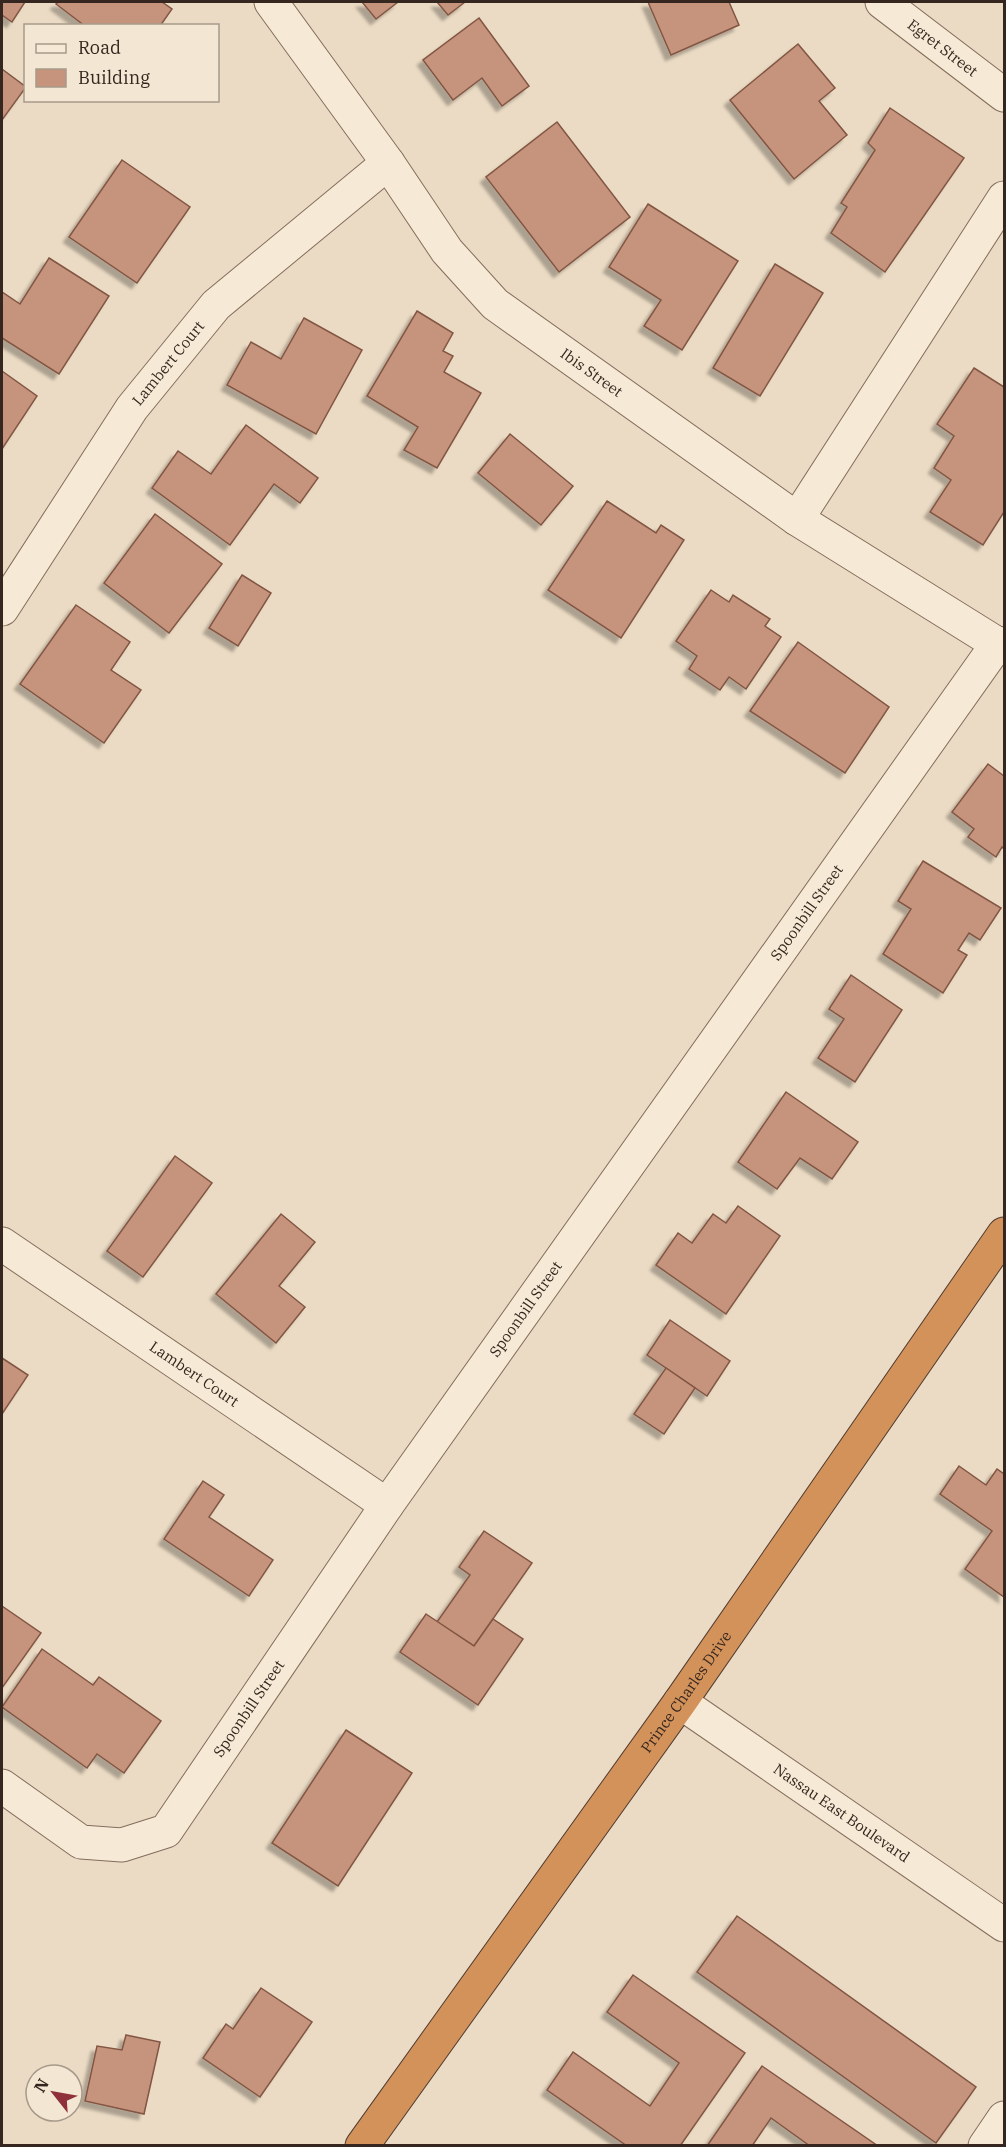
<svg xmlns="http://www.w3.org/2000/svg" width="1006" height="2147" viewBox="0 0 1006 2147" font-family="'IBM Plex Serif',serif">
	<defs>
		<filter id="shadow"><feDropShadow dx="-5.5" dy="5.5" stdDeviation="1.5" flood-color="#0004"/></filter>
	</defs>
	<rect width="100%" height="100%" fill="#ebdbc4"/>
	<!-- building -->
	<g fill="#c6947d" stroke="#825643" stroke-width="1.5" filter="url(#shadow)">
		<path d="M2 2H25L12 22 2 15Z"/>
		<path d="M58 2H162L172 9 160 26H85L56 4Z"/>
		<path d="M362 2H398L376 19Z"/>
		<path d="M437 2H465L448 15Z"/>
		<path d="M648 2H729L739 25 671 55Z"/>
		<path d="M479 18 529 86 502 106 482 78 453 100 423 60Z"/>
		<path d="M798 44 835 88 819 101 847 135 794 179 730 100Z"/>
		<path d="M2 69 26 87 2 120Z"/>
		<path d="M890 108 964 158 885 272 831 233 847 207 841 203 875 150 868 143Z"/>
		<path d="M557 122 630 217 559 272 486 177Z"/>
		<path d="M122 160 190 207 137 283 69 237Z"/>
		<path d="M648 204 738 261 682 350 644 326 661 300 609 267Z"/>
		<path d="M49 258 109 296 59 374 2 338V292L20 304Z"/>
		<path d="M775 264 823 293 760 396 713 368Z"/>
		<path d="M417 311 453 333 443 351 453 356 444 372 481 393 437 468 404 450 418 427 367 396Z"/>
		<path d="M304 318 362 350 316 434 227 385 251 342 281 359Z"/>
		<path d="M974 368 1004 387V512L983 545 930 512 951 480 934 468 954 436 937 424Z"/>
		<path d="M2 371 37 396 2 449Z"/>
		<path d="M246 425 318 478 300 503 274 484 230 545 152 488 178 451 211 474Z"/>
		<path d="M510 434 573 486 541 525 478 473Z"/>
		<path d="M607 501 656 533 661 525 684 540 621 638 548 590Z"/>
		<path d="M155 514 222 564 169 633 104 583Z"/>
		<path d="M242 575 271 593 238 646 209 628Z"/>
		<path d="M711 590 729 602 733 595 770 619 765 626 781 637 746 689 729 677 720 690 689 669 697 656 676 641Z"/>
		<path d="M76 605 130 642 111 670 141 690 104 743 20 684Z"/>
		<path d="M798 642 889 707 845 773 750 711Z"/>
		<path d="M988 764 1004 776V849L1002 847 996 857 968 837 974 829 952 812Z"/>
		<path d="M923 861 1001 908 980 940 969 933 958 950 967 955 943 993 883 954 911 909 898 901Z"/>
		<path d="M851 975 902 1010 855 1082 818 1058 844 1019 829 1009Z"/>
		<path d="M786 1092 858 1142 832 1179 800 1158 777 1189 738 1162Z"/>
		<path d="M175 1156 212 1183 143 1277 107 1251Z"/>
		<path d="M738 1206 780 1236 726 1314 656 1265 678 1233 692 1243 713 1214 726 1223Z"/>
		<path d="M281 1214 315 1242 279 1286 305 1307 276 1343 216 1294Z"/>
		<path d="M670 1320 730 1361 707 1396 647 1355Z"/>
		<path d="M2 1358 28 1375 2 1414Z"/>
		<path d="M666 1368 695 1388 664 1434 634 1414Z"/>
		<path d="M959 1466 986 1485 997 1469 1004 1474V1597L965 1569 992 1531 940 1494Z"/>
		<path d="M203 1481 224 1495 209 1517 273 1560 249 1596 164 1539Z"/>
		<path d="M484 1531 532 1563 474 1646 437 1622 470 1575 459 1567Z"/>
		<path d="M2 1606 41 1633 2 1688Z"/>
		<path d="M426 1614 474 1646 493 1619 523 1639 478 1705 400 1652Z"/>
		<path d="M42 1649 93 1685 99 1677 161 1721 124 1773 97 1754 87 1768 2 1707Z"/>
		<path d="M346 1730 412 1773 338 1886 272 1843Z"/>
		<path d="M737 1916 976 2087 936 2143 697 1972Z"/>
		<path d="M633 1975 745 2053 680 2146H627L547 2090 573 2052 650 2106 679 2063 607 2012Z"/>
		<path d="M261 1988 312 2022 260 2097 203 2058 226 2024 233 2029Z"/>
		<path d="M126 2035 160 2042 144 2114 85 2101 97 2046 122 2050Z"/>
		<path d="M762 2066 878 2146H810L771 2118 752 2146H707Z"/>
	</g>
	<g fill="none" stroke-linecap="round" stroke-linejoin="round">
		<!-- minor casing -->
		<g stroke="#846d5c" stroke-width="35">
			<g id="minor">
				<path id="s1" d="M271 2 388 163 447 251 495 304 797 519 1004 648"/>
				<path id="s2" d="M882 2 1004 95"/>
				<path d="M797 519 1004 198"/>
				<path id="s3" d="M2 609 132 408 216 305 388 163"/>
				<path id="s4" d="M2 1244 387 1505"/>
				<path id="s5" d="M680 1702 1004 1925"/>
				<path id="s6" d="M2 1786 81 1842 122 1845 166 1831 387 1505 998 643"/>
				<path d="M985 2146 1004 2118"/>
			</g>
		</g>
		<!-- highway casing -->
		<g stroke="#523c30" stroke-width="35">
			<g id="highway">
				<path id="s7" d="M362 2146 680 1702 1004 1234"/>
			</g>
		</g>
		<!-- minor -->
		<use href="#minor" stroke="#f6ead7" stroke-width="33"/>
		<!-- highway -->
		<use href="#highway" stroke="#d4925b" stroke-width="33"/>
	</g>
	<g text-anchor="middle" stroke-width="4.5" stroke-linejoin="round" paint-order="stroke">
		<!-- street labels -->
		<g font-size="15" fill="#35271f" stroke="#f3e6d3">
			<text dy="5" stroke="none"><textPath href="#s2" startOffset="76">Egret Street</textPath></text>
			<text dy="5" stroke="none"><textPath href="#s3" startOffset="297">Lambert Court</textPath></text>
			<text dy="5" stroke="none"><textPath href="#s1" startOffset="495">Ibis Street</textPath></text>
			<text dy="5" stroke="none"><textPath href="#s6" startOffset="1304">Spoonbill Street</textPath></text>
			<text dy="5" stroke="none"><textPath href="#s6" startOffset="818">Spoonbill Street</textPath></text>
			<text dy="5" stroke="none"><textPath href="#s4" startOffset="232">Lambert Court</textPath></text>
			<text dy="5" stroke="none"><textPath href="#s7" startOffset="558">Prince Charles Drive</textPath></text>
			<text dy="5" stroke="none"><textPath href="#s6" startOffset="332">Spoonbill Street</textPath></text>
			<text dy="5" stroke="none"><textPath href="#s5" startOffset="196">Nassau East Boulevard</textPath></text>
		</g>
	</g>
	<!-- border -->
	<rect width="1006" height="2147" fill="none" stroke="#35271f" stroke-width="6"/>
	<!-- legend -->
	<rect x="24" y="24" width="195" height="78" fill="#f3e6d3" stroke="#a79a8b" stroke-width="1.5"/>
	<rect x="36" y="44" width="30" height="9" fill="#f6ead7" stroke="#a79a8b" stroke-width="1.5"/>
	<text x="78" y="54" font-size="18" fill="#35271f">Road</text>
	<rect x="36" y="69" width="30" height="18" fill="#c6947d" stroke="#a79a8b" stroke-width="1.5"/>
	<text x="78" y="84" font-size="18" fill="#35271f">Building</text>
	<!-- north arrow -->
	<g transform="translate(54 2093) rotate(301)"><circle r="28" fill="#f3e6d3" stroke="#a79a8b" stroke-width="1.5"/>
	<path d="M0-4.5L10 22L0 15L-10 22Z" fill="#8f303b"/>
	<text y="-9" font-size="16" font-weight="bold" text-anchor="middle" fill="#35271f">N</text>
	</g>
</svg>
